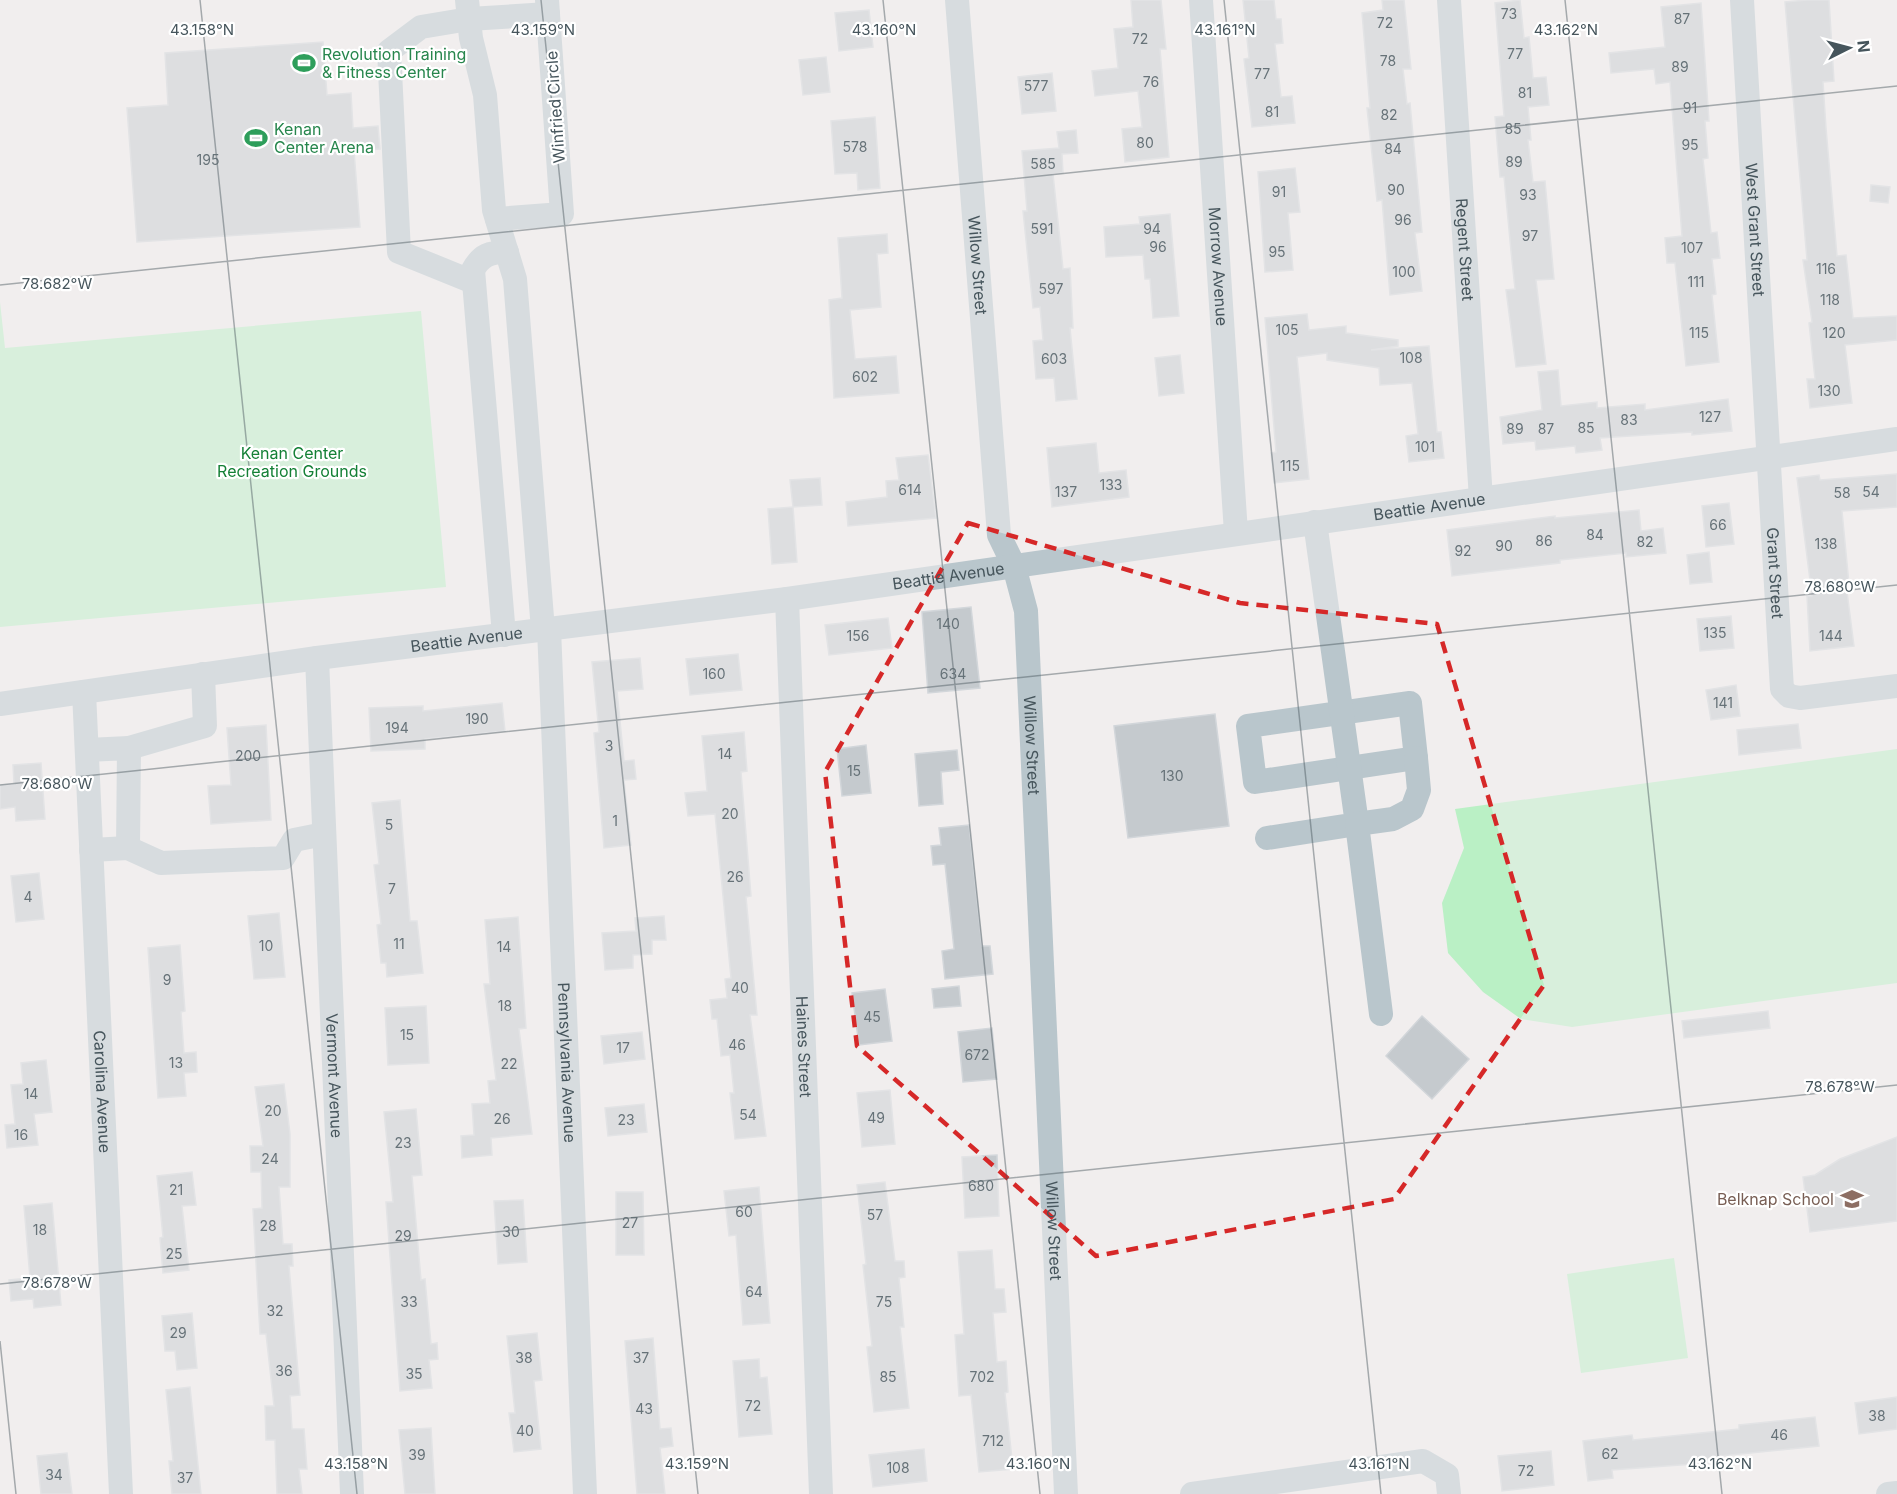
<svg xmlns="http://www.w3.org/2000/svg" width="1897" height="1494" viewBox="0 0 1897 1494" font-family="Inter,sans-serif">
	<rect width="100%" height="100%" fill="#f1eeee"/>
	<!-- green -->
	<g fill="#baf0c5">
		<path d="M0 302 5 348 421 311 446 587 0 627Z"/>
		<path d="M1897 749V983L1572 1027 1521 1019 1483 992 1448 953 1442 903 1464 848 1455 809Z"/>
		<path d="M1674 1258 1688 1358 1581 1373 1567 1274Z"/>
	</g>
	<!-- building -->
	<g fill="#c5cace" stroke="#d2d6da" stroke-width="1.5">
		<path d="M1131 0H1161L1166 49H1160L1169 157 1125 162 1122 129 1142 127 1138 91 1095 96 1092 71 1118 68 1114 29 1133 27Z"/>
		<path d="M1243 0H1274L1276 19H1281L1283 43 1275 44 1281 97 1292 96 1295 123 1252 127 1244 59 1249 58Z"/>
		<path d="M1382 0H1404L1411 69H1403L1407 104 1410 103 1422 232 1415 233 1422 291 1390 295 1382 200 1377 201 1367 108H1370L1362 13 1383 10Z"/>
		<path d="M1520 0 1524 38 1529 37 1533 78 1546 77 1549 105 1528 107 1531 140H1528L1533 182 1545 181 1554 279 1536 280 1546 364 1516 367 1506 290 1515 289 1511 251 1504 177H1500L1495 117 1504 116 1495 3Z"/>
		<path d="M1807 0H1829L1834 81 1823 82 1826 128 1837 256 1846 255 1853 318 1897 316V340L1845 345 1852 403 1810 408 1807 379H1815L1809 323 1812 322 1803 260H1807L1785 2Z"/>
		<path d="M1701 3 1709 121H1705L1708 158 1703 159 1711 233 1717 232 1720 258 1712 259 1716 294 1712 295 1719 362 1686 366 1675 263H1667L1665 238 1682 236 1670 82 1656 84 1654 69 1611 73 1609 53 1665 47 1661 7Z"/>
		<path d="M869 10 873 47 839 51 835 13Z"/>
		<path d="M323 42 327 95 351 93 353 128 378 126 380 149 354 151 360 227 137 242 127 108 168 105 165 53Z"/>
		<path d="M826 57 830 92 803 95 799 60Z"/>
		<path d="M1052 73 1056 111 1022 114 1018 77Z"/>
		<path d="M875 117 880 188 858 190 857 173 835 174 831 121Z"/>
		<path d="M1076 130 1078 153 1062 154 1063 173 1053 174 1063 269 1070 268 1073 328H1070L1077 399 1056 401 1054 378 1036 379 1033 341 1043 340 1040 307 1033 308 1023 211H1027L1022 151 1059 148 1057 132Z"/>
		<path d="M1295 168 1300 212 1288 213 1293 270 1265 272 1258 172Z"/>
		<path d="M1871 185 1890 187 1888 203 1870 201Z"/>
		<path d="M1170 214 1179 316 1153 318 1150 279H1145L1143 255 1106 257 1104 227 1140 224 1139 217Z"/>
		<path d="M887 234 888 253 877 254 881 307 850 310 855 359 896 356 899 393 834 398 829 300 842 298 838 238Z"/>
		<path d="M1307 314 1309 330 1346 326V333L1398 340V346L1371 350 1429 346 1437 432H1441L1444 458 1409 462 1406 436 1418 434 1412 383 1380 385 1379 368 1327 360V353L1297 357 1309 479 1274 483 1271 453 1276 452 1265 318Z"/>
		<path d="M1180 355 1184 393 1159 396 1155 358Z"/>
		<path d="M1558 370 1561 406 1597 402V408L1645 404V410L1728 399 1732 431 1692 435V432L1600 438 1602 450 1576 453 1575 446 1536 450 1535 441 1503 444 1500 417 1542 410 1538 372Z"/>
		<path d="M1096 443 1099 473 1126 470 1129 497 1052 507 1047 448Z"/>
		<path d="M928 455 936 518 848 526 846 502 887 497 886 481 899 480 896 458Z"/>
		<path d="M1897 474V507L1842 511 1849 584H1846L1854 646 1810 651 1807 596H1812L1797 478 1819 475 1820 480Z"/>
		<path d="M820 478 822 505 793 507 790 480Z"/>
		<path d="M1729 503 1734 544 1706 547 1702 506Z"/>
		<path d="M793 507 797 562 772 564 768 509Z"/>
		<path d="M1639 510 1641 531 1663 528 1666 553 1626 557V553L1560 560V563L1452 576 1447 530 1555 516V518Z"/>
		<path d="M1709 552 1712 582 1690 584 1687 555Z"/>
		<path d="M971 607 980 688 928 693 922 612Z"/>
		<path d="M1731 616 1734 648 1700 651 1697 619Z"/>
		<path d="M888 618 892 648 829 655 825 625Z"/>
		<path d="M738 654 742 690 690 695 686 659Z"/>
		<path d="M640 658 643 689 617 691 624 761 634 760 636 779 624 780 631 845 604 848 594 733 599 732 592 662Z"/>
		<path d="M1736 685 1740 716 1711 720 1706 690Z"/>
		<path d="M502 703 505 731 425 739V749L371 751 369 708 423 706V711Z"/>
		<path d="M1215 714 1229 826 1128 838 1114 726Z"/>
		<path d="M1798 724 1801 748 1739 755 1737 730Z"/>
		<path d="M266 725 271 820 211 824 208 786 231 785 227 728Z"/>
		<path d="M744 732 747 771 741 772 751 896 746 897 757 1015H750L766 1136 735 1139 730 1093H734L730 1055 721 1056 717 1019H712L710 1000 727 998 725 979 731 978 715 814 688 816 685 793 707 791 702 736Z"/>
		<path d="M866 745 871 793 842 796 837 749Z"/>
		<path d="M957 750 959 770 941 772 943 804 919 806 915 754Z"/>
		<path d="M41 763 45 819 16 821 15 807 0 809V785L14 784 13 765Z"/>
		<path d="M400 800 410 921H417L423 973 387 977 386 963H381L377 925 381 924 374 865 379 864 372 803Z"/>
		<path d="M969 825 982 946H990L993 974 945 979 942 951 954 949 945 864 933 865 931 846 941 845 939 828Z"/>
		<path d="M39 873 44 919 16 922 11 876Z"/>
		<path d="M279 913 285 977 254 979 248 916Z"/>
		<path d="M664 916 666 940H652V954L633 955V968L605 970 602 933 636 931 635 918Z"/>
		<path d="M518 917 526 1028 519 1029 532 1134 491 1138 492 1155 462 1158 461 1136 474 1135 472 1104 490 1103 488 1081 496 1080 484 984H490L485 920Z"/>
		<path d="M180 945 185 1011 181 1012 184 1053 196 1052 197 1072 184 1073 186 1096 158 1098 148 948Z"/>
		<path d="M959 986 961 1006 934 1008 932 989Z"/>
		<path d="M885 989 892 1041 859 1045 852 993Z"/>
		<path d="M426 1006 429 1063 388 1065 385 1008Z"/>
		<path d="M1768 1011 1770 1028 1684 1038 1682 1021Z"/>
		<path d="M1422 1016 1469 1059 1432 1099 1386 1056Z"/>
		<path d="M992 1028 997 1079 963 1082 958 1032Z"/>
		<path d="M642 1032 645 1059 604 1064 601 1036Z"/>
		<path d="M46 1060 52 1112 34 1114 38 1145 7 1148 5 1125 15 1124 11 1085 23 1084 21 1063Z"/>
		<path d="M284 1084 290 1134V1187H279L283 1244H292L293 1266H289L300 1395 290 1396 292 1429H304L307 1469H299L302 1494H277L275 1440H266L265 1406H274L266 1334H260L253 1209 262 1208 261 1172H251L250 1146H263L255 1087Z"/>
		<path d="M890 1090 895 1144 862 1147 857 1093Z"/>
		<path d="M644 1104 647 1132 608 1136 605 1108Z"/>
		<path d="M416 1109 422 1175 412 1176 421 1280 425 1279 431 1344 437 1343 438 1359 429 1360 432 1388 400 1391 386 1202H393L384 1112Z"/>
		<path d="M1897 1137V1221L1810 1232 1803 1177 1815 1175 1840 1159Z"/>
		<path d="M997 1155 999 1216 965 1218 962 1157Z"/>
		<path d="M192 1172 196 1205 182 1206 189 1270 163 1273 160 1238 163 1237 157 1176Z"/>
		<path d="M885 1182 895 1261H904L905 1277 899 1278 904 1327H900L909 1408 874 1412 867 1347 872 1346 863 1265 866 1264 857 1185Z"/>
		<path d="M759 1187 770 1323 743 1325 736 1235 729 1236 724 1191Z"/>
		<path d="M616 1192H643L644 1255H616Z"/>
		<path d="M523 1200 527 1262 498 1264 494 1201Z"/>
		<path d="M52 1203 61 1305 34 1308 33 1299 11 1301 9 1280 30 1278 24 1206Z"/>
		<path d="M992 1250 995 1289H1004L1006 1312 993 1313 997 1362 1006 1361 1008 1392 1005 1393 1013 1469 979 1472 971 1395 959 1396 955 1335 964 1334 958 1252Z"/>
		<path d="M192 1313 197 1368 177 1370 175 1351H165L162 1316Z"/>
		<path d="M537 1333 542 1380 534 1381 541 1449 514 1452 509 1413H515L507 1336Z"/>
		<path d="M653 1338 660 1429 671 1428 673 1446 660 1448 665 1494H637L625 1341Z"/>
		<path d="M759 1359 760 1378 767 1377 772 1434 739 1437 733 1361Z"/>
		<path d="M190 1387 201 1494H172L169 1461H173L166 1390Z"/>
		<path d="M1897 1397V1429L1859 1434 1855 1403Z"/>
		<path d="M1815 1417 1819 1446 1721 1456V1462L1612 1470 1613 1478 1588 1481 1583 1441 1632 1435 1633 1440 1739 1429V1425Z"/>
		<path d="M431 1428 435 1494H405L399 1430Z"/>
		<path d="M924 1449 927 1481 873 1487 869 1455Z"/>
		<path d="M1551 1451 1554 1485 1502 1491 1498 1456Z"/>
		<path d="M67 1453 72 1494H41L37 1456Z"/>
	</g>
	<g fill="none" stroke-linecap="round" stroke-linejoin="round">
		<!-- minor -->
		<g stroke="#b9c6cc" stroke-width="24">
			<path d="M467 0 471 38 485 95 494 210 515 279 543 630"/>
			<path id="s1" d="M957 0 999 535 1014 566 1026 611 1066 1494"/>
			<path id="s2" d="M1201 0 1236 533"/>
			<path id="s3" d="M1449 0 1481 499"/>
			<path id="s4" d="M1742 0 1782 689 1789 696 1800 698 1897 686"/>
			<path d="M497 219 562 214 547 0"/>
			<path d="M473 282 399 252 389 51 421 27 469 19 548 14"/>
			<path id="s5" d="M787 599 821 1494"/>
			<path id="s6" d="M549 629 585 1494"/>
			<path d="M504 635 473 270C481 255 490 252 507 252"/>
			<path id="s7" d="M317 658 352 1494"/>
			<path id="s8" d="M84 692 121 1494"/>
			<path d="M1410 703 1416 758 1255 782 1248 726Z"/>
			<path id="s9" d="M0 704 317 658 787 599 1897 439"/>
			<path d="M129 748 205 726 203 674"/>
			<path d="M87 750 129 748 128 848"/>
			<path d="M1267 838 1357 824 1315 522"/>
			<path d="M91 850 128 848 161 863 283 858 294 840 324 834"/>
			<path d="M1381 1014 1357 824 1393 819 1412 809 1419 790 1416 758"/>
			<path d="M1192 1494 1423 1461 1447 1475 1449 1494"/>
			<path d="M1888 1494 1897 1493"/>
		</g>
	</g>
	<!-- marked area -->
	<path d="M0 0H1897V1494H0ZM968 523 1240 603 1437 624 1544 985 1394 1199 1096 1256 857 1046 825 772Z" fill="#f1eeee" fill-opacity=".55" fill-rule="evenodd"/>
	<path fill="none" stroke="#d62828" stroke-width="4.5" stroke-dasharray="12 8" stroke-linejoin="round" d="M968 523 1240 603 1437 624 1544 985 1394 1199 1096 1256 857 1046 825 772Z"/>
	<!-- ticks -->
	<path fill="none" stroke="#46555c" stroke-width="1.5" stroke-opacity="0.45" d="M200 0 357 1494M541 0 698 1494M883 0 1040 1494M1224 0 1381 1494M1565 0 1722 1494M0 285 1897 86M0 785 1897 585M0 1284 1897 1085M0 1341 16 1494"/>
	<!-- icons -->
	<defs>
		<g id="stadium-bare" transform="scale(1.8)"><path d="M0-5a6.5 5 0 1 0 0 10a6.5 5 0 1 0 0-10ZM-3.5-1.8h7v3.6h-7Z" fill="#2e9e5b" stroke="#fff" stroke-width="2.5" paint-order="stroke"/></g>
		<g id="school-bare" transform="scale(1.8)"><path d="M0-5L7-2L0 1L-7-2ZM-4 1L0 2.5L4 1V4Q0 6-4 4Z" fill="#8d6e63" stroke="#fff" stroke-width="2.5" paint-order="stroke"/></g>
	</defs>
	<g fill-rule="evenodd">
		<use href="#stadium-bare" x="304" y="63"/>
		<use href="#stadium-bare" x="256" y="138"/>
		<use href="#school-bare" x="1852" y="1199"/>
	</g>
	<g text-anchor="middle" stroke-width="4.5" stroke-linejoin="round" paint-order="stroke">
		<!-- number labels -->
		<g font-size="14" fill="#667278">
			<text x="1509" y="19">73</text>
			<text x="1682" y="24">87</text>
			<text x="1385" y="28">72</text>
			<text x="1140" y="44">72</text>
			<text x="1515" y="59">77</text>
			<text x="1388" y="66">78</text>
			<text x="1680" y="72">89</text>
			<text x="1262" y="79">77</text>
			<text x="1151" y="87">76</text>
			<text x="1036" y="91">577</text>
			<text x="1525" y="98">81</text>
			<text x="1690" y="113">91</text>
			<text x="1272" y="117">81</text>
			<text x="1389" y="120">82</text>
			<text x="1513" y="134">85</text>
			<text x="1145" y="148">80</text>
			<text x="1690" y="150">95</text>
			<text x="855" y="152">578</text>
			<text x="1393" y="154">84</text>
			<text x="208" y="165">195</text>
			<text x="1514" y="167">89</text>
			<text x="1043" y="169">585</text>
			<text x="1396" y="195">90</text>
			<text x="1279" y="197">91</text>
			<text x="1528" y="200">93</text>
			<text x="1403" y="225">96</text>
			<text x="1042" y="234">591</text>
			<text x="1152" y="234">94</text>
			<text x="1530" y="241">97</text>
			<text x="1158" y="252">96</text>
			<text x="1692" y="253">107</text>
			<text x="1277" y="257">95</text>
			<text x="1826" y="274">116</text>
			<text x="1404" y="277">100</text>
			<text x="1696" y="287">111</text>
			<text x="1051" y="294">597</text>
			<text x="1830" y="305">118</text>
			<text x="1287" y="335">105</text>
			<text x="1699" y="338">115</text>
			<text x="1834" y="338">120</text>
			<text x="1411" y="363">108</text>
			<text x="1054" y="364">603</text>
			<text x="865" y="382">602</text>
			<text x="1829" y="396">130</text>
			<text x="1710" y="422">127</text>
			<text x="1629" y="425">83</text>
			<text x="1586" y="433">85</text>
			<text x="1515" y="434">89</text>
			<text x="1546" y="434">87</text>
			<text x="1425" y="452">101</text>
			<text x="1290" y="471">115</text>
			<text x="1111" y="490">133</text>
			<text x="910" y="495">614</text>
			<text x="1066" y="497">137</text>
			<text x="1871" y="497">54</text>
			<text x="1842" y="498">58</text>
			<text x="1718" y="530">66</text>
			<text x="1595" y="540">84</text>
			<text x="1544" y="546">86</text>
			<text x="1645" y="547">82</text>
			<text x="1826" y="549">138</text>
			<text x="1504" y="551">90</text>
			<text x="1463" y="556">92</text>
			<text x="948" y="629">140</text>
			<text x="1715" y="638">135</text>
			<text x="858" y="641">156</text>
			<text x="1831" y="641">144</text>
			<text x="714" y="679">160</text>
			<text x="953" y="679">634</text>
			<text x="1723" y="708">141</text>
			<text x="477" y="724">190</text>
			<text x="397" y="733">194</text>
			<text x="609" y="751">3</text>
			<text x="725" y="759">14</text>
			<text x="248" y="761">200</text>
			<text x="854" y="776">15</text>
			<text x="1172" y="781">130</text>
			<text x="730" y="819">20</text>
			<text x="615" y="826">1</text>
			<text x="389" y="830">5</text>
			<text x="735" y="882">26</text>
			<text x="392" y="894">7</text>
			<text x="28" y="902">4</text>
			<text x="399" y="949">11</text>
			<text x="266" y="951">10</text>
			<text x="504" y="952">14</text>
			<text x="167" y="985">9</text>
			<text x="740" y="993">40</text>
			<text x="505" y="1011">18</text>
			<text x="872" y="1022">45</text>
			<text x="407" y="1040">15</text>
			<text x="737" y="1050">46</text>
			<text x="623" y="1053">17</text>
			<text x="977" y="1060">672</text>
			<text x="176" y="1068">13</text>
			<text x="509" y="1069">22</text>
			<text x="31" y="1099">14</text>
			<text x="273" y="1116">20</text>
			<text x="748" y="1120">54</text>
			<text x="876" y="1123">49</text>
			<text x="502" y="1124">26</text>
			<text x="626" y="1125">23</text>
			<text x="21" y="1140">16</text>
			<text x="403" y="1148">23</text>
			<text x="270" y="1164">24</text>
			<text x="981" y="1191">680</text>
			<text x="176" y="1195">21</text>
			<text x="744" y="1217">60</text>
			<text x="875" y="1220">57</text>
			<text x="630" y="1228">27</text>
			<text x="268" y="1231">28</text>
			<text x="40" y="1235">18</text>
			<text x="511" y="1237">30</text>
			<text x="403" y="1241">29</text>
			<text x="174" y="1259">25</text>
			<text x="754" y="1297">64</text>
			<text x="409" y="1307">33</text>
			<text x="884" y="1307">75</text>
			<text x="275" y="1316">32</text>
			<text x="178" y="1338">29</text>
			<text x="524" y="1363">38</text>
			<text x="641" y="1363">37</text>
			<text x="284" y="1376">36</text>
			<text x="414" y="1379">35</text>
			<text x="888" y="1382">85</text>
			<text x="982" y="1382">702</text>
			<text x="753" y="1411">72</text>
			<text x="644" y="1414">43</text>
			<text x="1877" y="1421">38</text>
			<text x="525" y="1436">40</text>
			<text x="1779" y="1440">46</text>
			<text x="993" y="1446">712</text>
			<text x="1610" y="1459">62</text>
			<text x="417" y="1460">39</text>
			<text x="898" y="1473">108</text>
			<text x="1526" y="1476">72</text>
			<text x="54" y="1480">34</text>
			<text x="185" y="1483">37</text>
		</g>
		<!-- leisure labels -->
		<g font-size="16" fill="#27864d" stroke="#fff" text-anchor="start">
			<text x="322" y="60">Revolution Training<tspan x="322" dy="18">&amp; Fitness Center</tspan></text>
			<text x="274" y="135">Kenan<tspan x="274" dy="18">Center Arena</tspan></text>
		</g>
		<!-- street labels -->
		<g font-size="16" fill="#46555c" stroke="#fff">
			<text transform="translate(555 107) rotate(-94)" y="6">Winfried Circle</text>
			<text dy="6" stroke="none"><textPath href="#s4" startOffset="230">West Grant Street</textPath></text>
			<text dy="6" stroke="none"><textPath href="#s3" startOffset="250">Regent Street</textPath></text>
			<text dy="6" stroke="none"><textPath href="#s1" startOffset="266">Willow Street</textPath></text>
			<text dy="6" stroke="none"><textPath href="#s2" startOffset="267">Morrow Avenue</textPath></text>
			<text dy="6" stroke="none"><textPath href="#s9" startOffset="1443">Beattie Avenue</textPath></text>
			<text dy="6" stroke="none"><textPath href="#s4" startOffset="574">Grant Street</textPath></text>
			<text dy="6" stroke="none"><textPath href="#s9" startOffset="957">Beattie Avenue</textPath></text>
			<text dy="6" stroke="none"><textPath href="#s9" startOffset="471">Beattie Avenue</textPath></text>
			<text dy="6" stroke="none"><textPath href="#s1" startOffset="752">Willow Street</textPath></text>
			<text dy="6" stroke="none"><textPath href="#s5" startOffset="448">Haines Street</textPath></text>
			<text dy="6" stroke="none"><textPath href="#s6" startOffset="434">Pennsylvania Avenue</textPath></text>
			<text dy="6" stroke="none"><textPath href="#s7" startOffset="418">Vermont Avenue</textPath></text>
			<text dy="6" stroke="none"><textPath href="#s8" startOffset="400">Carolina Avenue</textPath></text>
			<text dy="6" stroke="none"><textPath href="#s1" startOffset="1238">Willow Street</textPath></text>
		</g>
		<!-- park labels -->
		<g font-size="16" fill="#148036" stroke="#fff">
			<text x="292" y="459">Kenan Center<tspan x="292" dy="18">Recreation Grounds</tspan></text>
		</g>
		<!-- education labels -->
		<g font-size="16" fill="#785e54" stroke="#fff" text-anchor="end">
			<text x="1834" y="1205">Belknap School</text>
		</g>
	</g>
	<g font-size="15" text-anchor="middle" fill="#46555c" stroke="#fff" stroke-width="4.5" stroke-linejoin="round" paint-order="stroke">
		<text x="202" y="35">43.158°N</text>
		<text x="543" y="35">43.159°N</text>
		<text x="884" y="35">43.160°N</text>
		<text x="1225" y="35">43.161°N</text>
		<text x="1566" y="35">43.162°N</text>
		<text x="57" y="289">78.682°W</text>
		<text x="1840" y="592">78.680°W</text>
		<text x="57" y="789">78.680°W</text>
		<text x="1840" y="1092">78.678°W</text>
		<text x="57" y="1288">78.678°W</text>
		<text x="356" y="1469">43.158°N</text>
		<text x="697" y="1469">43.159°N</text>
		<text x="1038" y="1469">43.160°N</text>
		<text x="1379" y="1469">43.161°N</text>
		<text x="1720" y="1469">43.162°N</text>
	</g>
	<!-- north arrow -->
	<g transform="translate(1849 48) rotate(84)" stroke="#ffffff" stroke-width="4.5" paint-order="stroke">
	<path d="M0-4.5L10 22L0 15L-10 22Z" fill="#46555c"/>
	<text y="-9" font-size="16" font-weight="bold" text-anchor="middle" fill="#46555c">N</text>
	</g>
</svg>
